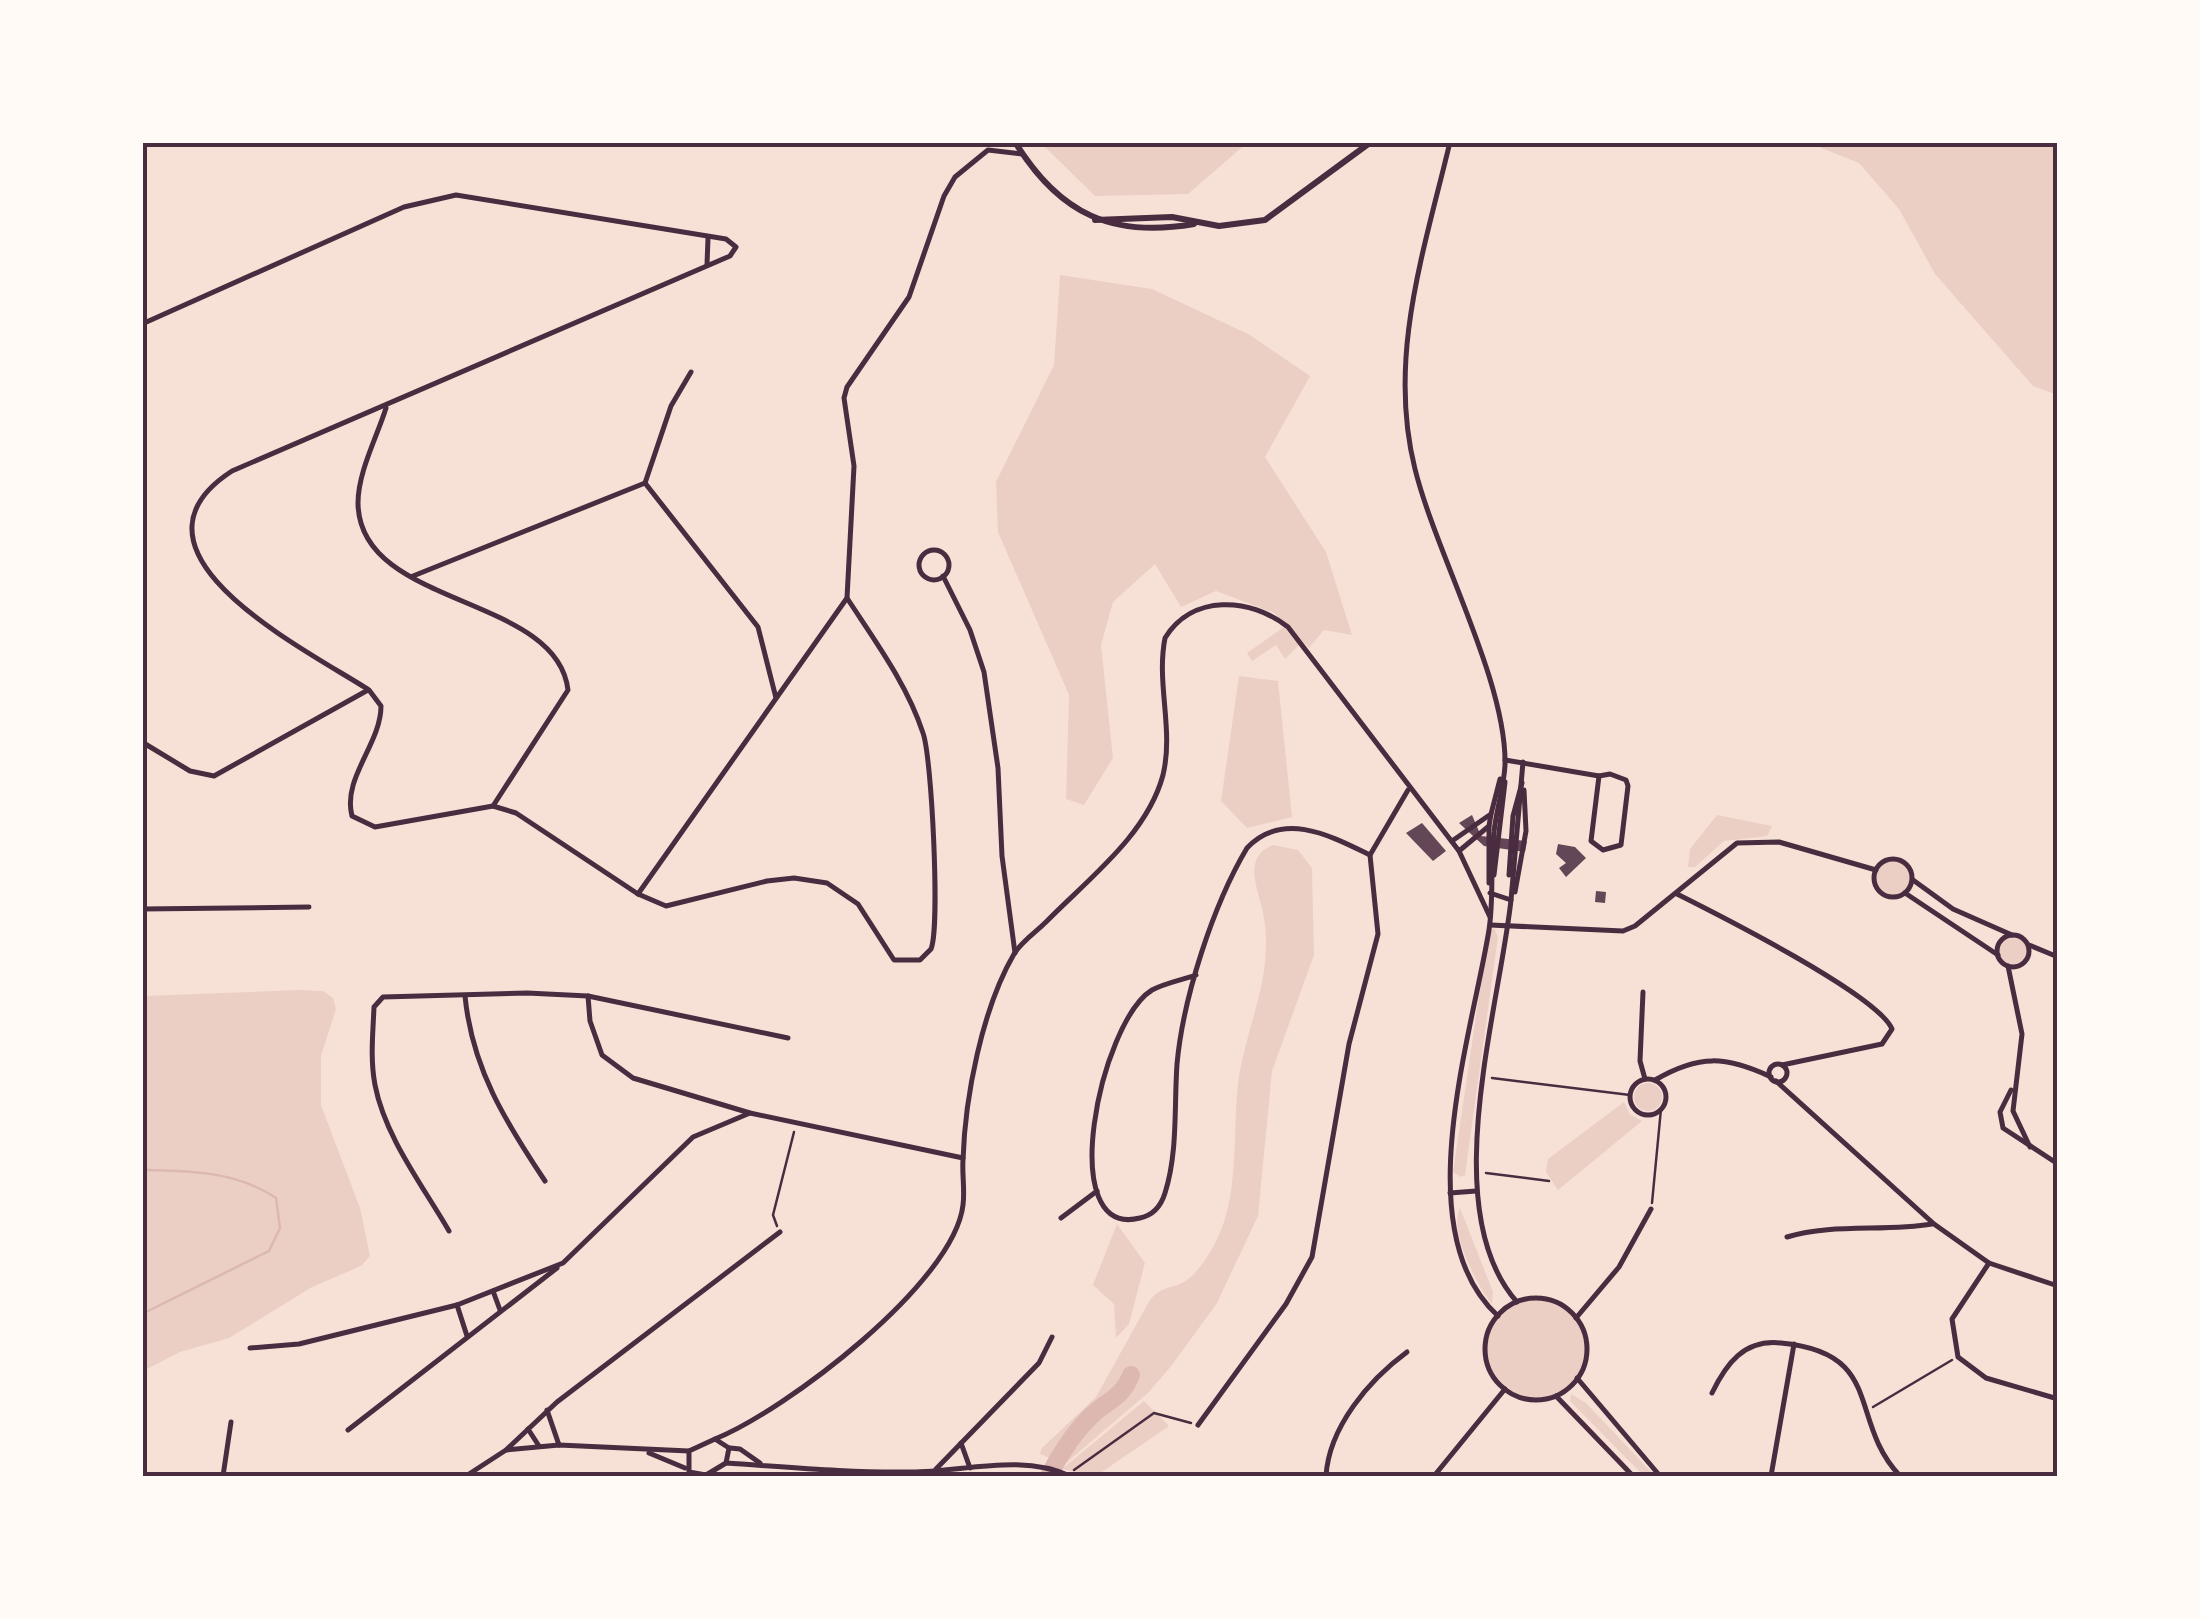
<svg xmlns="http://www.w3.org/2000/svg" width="2200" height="1619" viewBox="0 0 2200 1619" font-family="'Playfair Display',serif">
	<rect width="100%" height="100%" fill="#f7e1d7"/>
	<!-- green -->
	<g fill="#ebcfc5">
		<path d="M1041 143H1247L1188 194 1095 196Z"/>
		<path d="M1809 143H2057V395L2033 386 1935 274 1899 209 1859 163Z"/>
		<path d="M1060 275 1152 289 1250 335 1310 376 1265 457 1326 552 1352 635 1324 630 1309 648 1274 613 1216 591 1181 607 1155 564 1113 602 1101 645 1113 758 1084 805 1066 799 1069 695 998 532 996 482 1054 365Z"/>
		<path d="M1284 627 1299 645 1285 659 1276 645 1252 661 1247 653Z"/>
		<path d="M1239 676 1278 681 1292 817 1247 828 1221 801Z"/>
		<path d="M1717 815 1772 826 1767 836 1724 841 1695 867H1688L1690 849Z"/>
		<path d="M1273 845 1298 850 1312 868 1314 955 1272 1071 1258 1216 1217 1303 1172 1365 1149 1392 1065 1464 1040 1454 1042 1448 1096 1397 1150 1300C1161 1287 1168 1289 1182 1283 1195 1277 1205 1260 1212 1249 1242 1198 1231 1132 1239 1076 1245 1041 1258 1007 1264 971 1266 954 1267 935 1264 918 1260 893 1240 857 1273 845Z"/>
		<circle cx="1893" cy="878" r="19"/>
		<path d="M1494 928 1498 937 1465 1175 1461 1177 1453 1172 1488 935Z"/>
		<circle cx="2013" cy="951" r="16"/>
		<path d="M298 990 323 991 333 998 336 1009 321 1056V1105L360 1208 370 1256 361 1266 312 1287 229 1338 180 1352 143 1371V996Z"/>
		<circle cx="1648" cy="1097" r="14"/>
		<path d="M1624 1102 1630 1114 1642 1121 1558 1190 1546 1172 1548 1159Z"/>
		<path d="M1460 1208 1493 1292 1492 1304C1477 1286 1448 1230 1460 1208Z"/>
		<path d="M1117 1224 1145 1263 1129 1324 1116 1338 1114 1304 1093 1285Z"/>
		<circle cx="1536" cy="1349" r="51"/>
		<path d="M1571 1394 1586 1403 1655 1476H1644L1570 1401Z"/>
		<path d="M1144 1401 1169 1426 1096 1476 1062 1469Z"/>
	</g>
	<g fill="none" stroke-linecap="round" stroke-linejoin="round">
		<!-- stream -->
		<path stroke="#dcb8b0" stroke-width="2.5" d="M142 1170C190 1171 236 1171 276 1198L280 1228 269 1251 142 1314"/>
		<!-- river -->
		<path stroke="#dcb8b0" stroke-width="18" d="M1049 1476C1059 1455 1075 1431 1092 1415 1108 1400 1122 1398 1131 1375"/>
	</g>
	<!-- building -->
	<g fill="#644757">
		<path d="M1472 815 1481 836 1527 841 1525 852 1484 846 1459 823Z"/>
		<path d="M1422 823 1446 851 1433 861 1406 833Z"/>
		<path d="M1558 844 1575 847 1586 858 1566 877 1559 868 1566 863 1556 854Z"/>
		<path d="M1596 891 1606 892 1605 903 1595 902Z"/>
	</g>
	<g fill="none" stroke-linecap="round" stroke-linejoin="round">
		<!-- path -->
		<g stroke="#4a2c40" stroke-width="2.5">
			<path d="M1492 1078 1630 1095"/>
			<path d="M1486 1173 1549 1181"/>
			<path d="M1652 1203 1661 1109"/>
			<path d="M777 1226 773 1215 794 1132"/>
			<path d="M1873 1407 1952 1360"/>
			<path d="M1074 1470 1154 1413 1191 1423"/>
		</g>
		<!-- minor -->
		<g stroke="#4a2c40" stroke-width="5">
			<path d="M1450 142C1424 251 1387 358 1415 469 1436 554 1507 682 1505 765 1504 788 1496 810 1494 832 1490 864 1494 898 1489 930 1472 1035 1406 1232 1498 1316"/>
			<path d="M707 265 708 238"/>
			<path d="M142 324 404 207 456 195 726 239 736 247 730 256 232 471C107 552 309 651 369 690L381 706C381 744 342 778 352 816L375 827 493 806 516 813 638 894 666 906 767 881 794 878 827 883 858 904 894 960H920C921 959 930 950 931 949 940 927 932 758 923 733 907 684 875 641 847 598"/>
			<path d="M386 408C377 437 358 472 358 503 359 608 557 594 568 690L493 806"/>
			<path d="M645 483 671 406 691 372"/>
			<circle cx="934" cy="565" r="15"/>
			<path d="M413 576 645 483 758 627 776 698"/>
			<path d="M943 576 970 630 984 672 998 768 1002 856 1015 953"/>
			<path d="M142 742 190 771 214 776 368 690"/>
			<path d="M1505 760 1599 776"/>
			<path d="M1610 774 1626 780 1628 786 1621 845 1603 850 1591 841 1599 776Z"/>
			<path d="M1452 841 1491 814 1500 779"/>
			<path d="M1459 851 1489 826 1491 814"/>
			<circle cx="1893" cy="878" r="19"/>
			<path d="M1494 875 1505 782"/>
			<path d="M1509 875 1513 816 1522 783"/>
			<path d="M1913 880 1953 909 2012 935"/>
			<path d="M1489 883V826"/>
			<path d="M1515 892 1526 831 1524 790"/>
			<path d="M1490 893 1511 900 1523 762"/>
			<path d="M1905 893 1998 955"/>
			<path d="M638 894 847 598 854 466 844 398 847 387 909 297 944 196 955 177 988 150 1022 154"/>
			<path d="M1677 894C1717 914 1878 995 1892 1029L1882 1044 1782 1065"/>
			<path d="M1511 900C1499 1011 1436 1211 1517 1302"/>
			<path d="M142 909 309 907"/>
			<path d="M1490 925 1623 931 1635 926 1737 843 1779 842 1876 870"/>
			<circle cx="2013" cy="951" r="16"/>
			<path d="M2029 945 2058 957"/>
			<path d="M2008 966 2022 1034 2013 1111 2030 1147"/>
			<path d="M1196 975C1182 980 1165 983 1152 990 1100 1022 1054 1240 1140 1218 1154 1215 1161 1206 1165 1193 1178 1152 1174 1107 1177 1064 1183 998 1213 905 1247 848 1283 810 1331 836 1370 855"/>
			<path d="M1643 992 1640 1061 1645 1079"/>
			<path d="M465 996C472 1068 505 1121 545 1181"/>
			<path d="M588 996 590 1021 602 1055 633 1078 750 1113 963 1158"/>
			<circle cx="1778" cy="1073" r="9"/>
			<circle cx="1648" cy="1097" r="18"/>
			<path d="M1655 1080C1699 1054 1726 1056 1771 1077"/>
			<path d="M1776 1081 1934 1224 1989 1263 2058 1286"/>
			<path d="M2011 1090 2000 1112 2003 1128 2058 1164"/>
			<path d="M1450 1193 1476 1191"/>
			<path d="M1061 1218 1097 1191"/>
			<path d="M449 1231C423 1186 385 1137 375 1085 370 1059 373 1033 374 1007L383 997 527 993 588 996 788 1038"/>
			<path d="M1787 1237C1832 1223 1885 1232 1932 1224"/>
			<path d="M1989 1263 1952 1319 1958 1357 1986 1378 2058 1399"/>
			<path d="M493 1291 500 1310"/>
			<circle cx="1536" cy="1349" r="51"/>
			<path d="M457 1305 467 1336"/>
			<path d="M1576 1318 1619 1267 1651 1209"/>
			<path d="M250 1348 299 1344 457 1305 563 1263 693 1137 750 1113"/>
			<path d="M1577 1378 1660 1476"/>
			<path d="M1712 1393C1726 1364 1744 1339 1781 1343 1886 1353 1847 1420 1900 1476"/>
			<path d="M1556 1396 1633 1476"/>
			<path d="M547 1410 559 1445"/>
			<path d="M1198 1425 1286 1304 1312 1257 1349 1044 1378 934 1370 855 1408 790"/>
			<path d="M528 1429 539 1446"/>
			<path d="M348 1430 557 1268"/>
			<path d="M715 1439C785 1411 954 1283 963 1205 965 1190 962 1175 963 1160 965 1097 982 1009 1014 954 1021 942 1036 932 1046 922 1088 879 1147 835 1163 775 1174 729 1156 684 1165 638 1192 594 1250 597 1288 627L1459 851 1490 917"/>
			<path d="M715 1439 729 1448 726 1463 706 1475 689 1472V1451Z"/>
			<path d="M961 1443 970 1468"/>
			<path d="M730 1448 740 1449 760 1463"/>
			<path d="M506 1450 557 1402 780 1232"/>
			<path d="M649 1453 685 1468"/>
			<path d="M726 1463C787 1467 849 1473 911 1472 962 1472 1022 1453 1070 1476"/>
			<path d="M936 1469 1039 1363 1052 1337"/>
			<path d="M223 1476 231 1422"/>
			<path d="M466 1476 506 1450 559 1445 689 1451"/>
			<path d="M1326 1476C1329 1427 1369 1380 1407 1352"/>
			<path d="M1434 1476 1505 1389"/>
			<path d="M1771 1476 1794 1344"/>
		</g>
		<!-- tertiary -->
		<g stroke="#4a2c40" stroke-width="6">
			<path d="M1015 142C1060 215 1113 238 1194 224"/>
			<path d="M1095 220 1172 217 1219 226 1265 220 1371 142"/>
		</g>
	</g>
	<!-- border -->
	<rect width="2200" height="1619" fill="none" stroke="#fffaf5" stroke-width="290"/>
	<rect x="145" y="145" width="1910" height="1329" fill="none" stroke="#4a2c40" stroke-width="4"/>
</svg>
